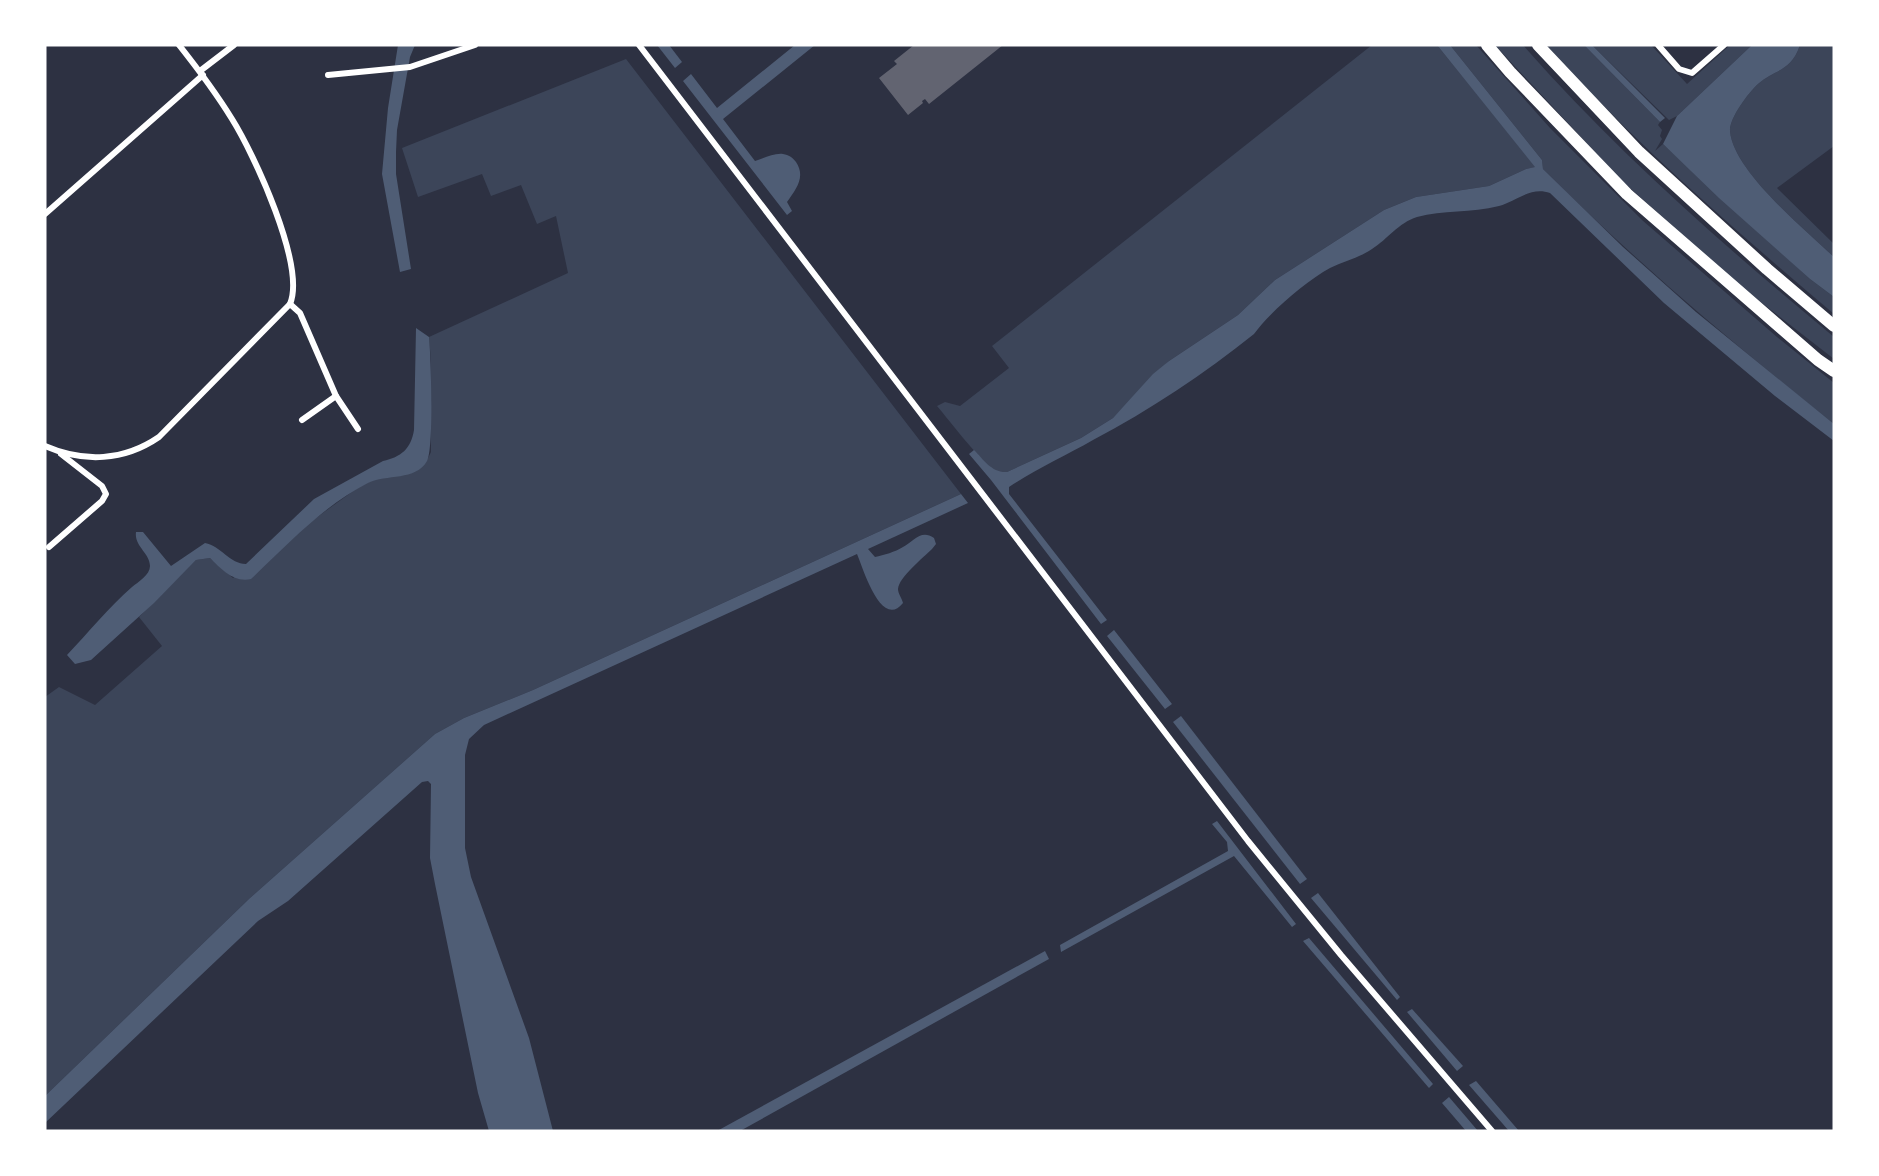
<svg xmlns="http://www.w3.org/2000/svg" width="1879" height="1176" viewBox="0 0 1879 1176" font-family="'Varela Round',sans-serif">
	<rect width="100%" height="100%" fill="#2d3142"/>
	<!-- green -->
	<g fill="#3c4559">
		<path d="M1372 45H1437L1536 167 1526 169 1489 186 1416 197 1384 210 1275 280 1238 315 1169 361 1113 418 1081 438 1007 472C1004 472 1001 473 997 472 985 467 948 419 937 406L945 402 960 406 1009 368 992 346Z"/>
		<path d="M1450 45H1476L1550 128 1642 220 1777 337 1834 383V424C1732 343 1635 261 1543 169L1542 160Z"/>
		<path d="M1495 45H1523C1617 152 1724 246 1834 337V359L1744 289 1623 182Z"/>
		<path d="M1546 45H1584L1660 122 1658 125 1662 130 1660 136 1662 139 1655 151 1663 144 1810 279 1834 297V314C1734 229 1634 143 1546 45Z"/>
		<path d="M1592 45H1651L1687 84 1730 45H1752L1677 116 1669 120Z"/>
		<path d="M1800 45H1834V146L1777 188 1834 244V257C1806 230 1733 171 1730 131 1729 119 1748 93 1758 84 1775 69 1791 72 1800 45Z"/>
		<path d="M626 59 961 494 533 690 464 718 435 734 250 898 45 1096V697L59 687 95 705 162 646 139 617 196 560 210 558 233 578 356 489C362 486 368 482 374 480 398 471 418 482 431 452V361L429 337 568 273 556 216 537 224 521 185 491 196 482 174 418 197 402 148Z"/>
	</g>
	<!-- water -->
	<g fill="#4f5d75">
		<path d="M398 45H415L410 57 397 130 396 152V174L411 269 400 272 382 174 388 108Z"/>
		<path d="M657 45H669L682 62 675 68Z"/>
		<path d="M795 45H815L723 119 755 161C764 158 774 153 783 154 789 155 792 157 796 162 806 177 796 189 787 202L792 211 787 215 683 81 691 74 717 108Z"/>
		<path d="M1437 45H1450L1542 160 1543 169 1623 247 1696 312 1834 424V441L1775 396 1664 303 1550 193C1531 186 1517 201 1499 206 1471 213 1443 210 1417 217 1398 223 1388 239 1372 249 1359 258 1344 261 1330 268 1306 281 1270 312 1254 334 1204 374 1150 410 1093 440 1065 456 1036 469 1009 487V494L1107 620 1101 624 991 480 969 454 974 450C984 460 992 473 1007 472L1081 438 1113 418 1153 374 1169 361 1238 315 1275 280 1384 210 1416 197 1489 186 1526 169 1535 167Z"/>
		<path d="M1584 45H1592L1665 118 1660 122Z"/>
		<path d="M1752 45H1800C1791 72 1775 69 1758 84 1748 93 1729 119 1730 131 1733 171 1806 230 1834 257V297L1810 279 1719 198 1663 144 1677 116Z"/>
		<path d="M416 328 429 337C431 356 434 449 427 461 416 481 386 474 368 483 323 506 288 544 251 579 234 583 221 569 210 558L196 560 154 603 91 660 75 664 67 655C88 633 109 607 132 587 138 582 150 575 150 566 150 553 134 546 136 532H143L171 566 205 543C221 546 230 564 246 564L314 499 383 461C401 457 411 449 414 430Z"/>
		<path d="M961 494 968 503 868 549 875 557C884 555 895 552 903 547 914 541 921 529 934 538L936 544 932 549C923 558 899 577 898 589 898 594 902 598 903 603 881 631 862 565 857 554L484 725 469 739 465 755V848L471 877 529 1038 553 1131H489L478 1093 435 884 430 858 431 784 428 781 422 782 288 901 258 921 45 1123V1096L250 898 435 734 464 718 533 690Z"/>
		<path d="M1114 630 1172 704 1165 709 1107 636Z"/>
		<path d="M1181 716 1307 879 1300 884 1173 722Z"/>
		<path d="M1217 821 1296 924 1292 927 1234 856 1061 952 1060 945 1228 851 1227 842 1212 824Z"/>
		<path d="M1318 893 1400 997 1397 1000 1311 898Z"/>
		<path d="M1309 938 1433 1084 1429 1088 1303 941Z"/>
		<path d="M1045 951 1049 959 740 1131H717Z"/>
		<path d="M1412 1009 1463 1066 1457 1071 1407 1012Z"/>
		<path d="M1476 1081 1519 1131H1509L1469 1085Z"/>
		<path d="M1449 1097 1478 1131H1466L1442 1103Z"/>
	</g>
	<!-- building -->
	<path fill="#626471" d="M914 45H1003L929 104 925 99 922 101 923 103 908 115 879 78 897 64 894 61Z"/>
	<g fill="none" stroke-linecap="round" stroke-linejoin="round">
		<!-- minor -->
		<g stroke="#fff" stroke-width="6">
			<path d="M639 45 1248 841 1341 955 1492 1131"/>
			<path d="M1658 45 1679 69 1692 73 1724 45"/>
			<path d="M200 71 234 45"/>
			<path d="M328 75 410 67 475 45"/>
			<path d="M45 214 203 75"/>
			<path d="M290 304 300 313 336 396 358 429"/>
			<path d="M302 420 336 396"/>
			<path d="M45 446C84 463 124 461 159 437L290 304C306 266 254 154 232 119 216 93 198 69 179 45"/>
			<path d="M49 547 102 501 106 494 102 486 61 454"/>
		</g>
		<!-- primary -->
		<g stroke="#fff" stroke-width="12">
			<path d="M1487 45 1510 72 1627 194 1818 360 1834 371"/>
			<path d="M1538 45 1639 152 1767 269 1834 326"/>
		</g>
	</g>
	<!-- border -->
	<rect width="1879" height="1176" fill="none" stroke="#ffffff" stroke-width="93"/>
</svg>
